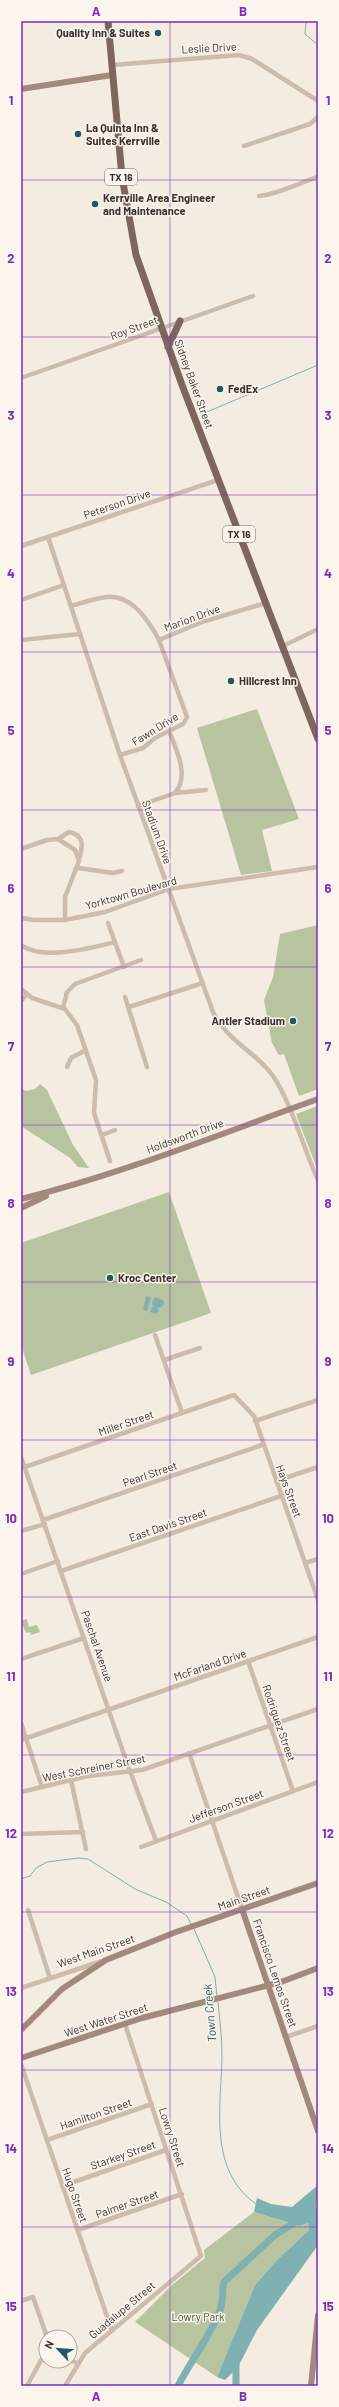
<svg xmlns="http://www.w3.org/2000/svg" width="339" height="2407" viewBox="0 0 339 2407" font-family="Barlow,sans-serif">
	<rect width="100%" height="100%" fill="#f4ebe1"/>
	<!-- green -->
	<g fill="#b8c4a0">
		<path d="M257 709 299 819 262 830 272 871 241 875 197 728Z"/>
		<path d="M318 925V1089L299 1096 284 1054 279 1055 272 1043 264 1000 273 977 280 934Z"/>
		<path d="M40 1084 47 1090 73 1145 89 1168 78 1167 70 1158 21 1126V1088L26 1091 35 1089Z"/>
		<path d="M318 1106V1171L296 1114Z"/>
		<path d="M169 1192 211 1313 31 1375 21 1345V1243Z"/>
		<path d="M27 1619 29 1627 37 1625 40 1632 31 1635 30 1632 26 1633 21 1621Z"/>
		<path d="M254 2212 300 2226 308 2223 309 2230 276 2261 255 2285 217 2377 135 2322 171 2286 205 2258 204 2250Z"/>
	</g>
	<!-- water -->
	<g fill="#7fb0b2">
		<path d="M146 1296 151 1297 147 1311 143 1310Z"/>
		<path d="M155 1297 163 1300 164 1304 162 1307 157 1308 159 1310 156 1314 150 1312 152 1307 154 1308 152 1303Z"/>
		<path d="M318 2185 316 2208 318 2209V2245L257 2330 238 2367 225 2380 217 2377 255 2285 276 2261 309 2230 308 2223 300 2226 254 2212 257 2198 271 2204 292 2207Z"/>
	</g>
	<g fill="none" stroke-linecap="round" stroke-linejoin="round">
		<!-- stream -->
		<g stroke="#7fb0b2" stroke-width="1">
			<path d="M306 21 305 34 318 45"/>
			<path d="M202 414 318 365"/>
			<path d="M21 1879 30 1876 36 1868 47 1862 78 1858 88 1859 135 1889 166 1902 187 1916 191 1924"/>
			<path d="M194 1929 215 1977 217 1997"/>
			<path d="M218 2002C220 2020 222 2039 222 2057 221 2108 208 2170 256 2204"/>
		</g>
		<!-- river -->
		<g stroke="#7fb0b2" stroke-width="7">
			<path d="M178 2386C191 2360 210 2337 220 2310 224 2301 221 2292 224 2282L275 2235 299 2220"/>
			<path d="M236 2386V2360"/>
		</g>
		<!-- street -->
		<g stroke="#cdbbac" stroke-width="4.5">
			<path d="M112 65 239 55 252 59 318 101"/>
			<path d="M244 146 310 124 318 117"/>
			<path d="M259 196C280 194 298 183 318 177"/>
			<path d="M21 378 253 296"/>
			<path d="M48 537 120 755 213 1012C229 1043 254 1050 273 1076 291 1102 304 1150 318 1180"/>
			<path d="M21 546 218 480"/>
			<path d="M21 600 64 585"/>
			<path d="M71 606C82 603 95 598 107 597 132 594 149 621 159 640L202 622 266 603"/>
			<path d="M21 640 80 634"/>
			<path d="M283 646 318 629"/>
			<path d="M120 755 143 748 155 738 183 724 187 717 159 640"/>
			<path d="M175 793 206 790"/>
			<path d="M138 806 175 793C190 776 176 749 169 731"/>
			<path d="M58 839 69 832C85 835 83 847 79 859"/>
			<path d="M21 849 47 840 58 839 75 850 79 861 65 897V920"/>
			<path d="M78 868 113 873 122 871"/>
			<path d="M21 918 34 920H65L105 912 169 889 318 867"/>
			<path d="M108 923 124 967"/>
			<path d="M21 945C42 961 91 948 115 942"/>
			<path d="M21 989 32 998 65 1009 77 1025 96 1080 94 1113 110 1161"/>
			<path d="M125 997 147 1067"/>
			<path d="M21 1001 27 994"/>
			<path d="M129 1007 203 983"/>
			<path d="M63 1008 67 992 75 984 141 960"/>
			<path d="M67 1067 71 1058 86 1050"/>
			<path d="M102 1135 115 1130"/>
			<path d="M155 1335 182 1413"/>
			<path d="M164 1360 200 1348"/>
			<path d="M255 1421 318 1400"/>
			<path d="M21 1457 127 1763 156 1841"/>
			<path d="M25 1467 234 1395 254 1416 318 1600"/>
			<path d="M276 1481 318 1467"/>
			<path d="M43 1520 262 1445"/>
			<path d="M21 1531 45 1524"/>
			<path d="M305 1563 318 1559"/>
			<path d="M61 1571 281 1496"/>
			<path d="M21 1574 58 1561"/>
			<path d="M21 1659 84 1638"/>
			<path d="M248 1661 293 1791"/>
			<path d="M21 1723 42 1787"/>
			<path d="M21 1740 318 1637"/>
			<path d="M189 1753 242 1909"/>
			<path d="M71 1780 86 1849"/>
			<path d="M21 1792 88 1776 142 1770 318 1709"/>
			<path d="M21 1834 83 1832"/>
			<path d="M141 1847 318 1782"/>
			<path d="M28 1910 50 1978"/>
			<path d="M21 1988 102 1961"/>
			<path d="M286 2037 318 2026"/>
			<path d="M21 2064 112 2331"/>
			<path d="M47 2140 152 2104"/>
			<path d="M62 2186 166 2150"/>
			<path d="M78 2230 182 2194"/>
			<path d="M21 2301 33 2297 47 2337"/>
			<path d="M70 2360 77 2363"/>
			<path d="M27 2386 46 2351"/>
			<path d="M65 2386 85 2353 201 2256 125 2024"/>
		</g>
		<!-- secondary -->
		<g stroke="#a18a7d" stroke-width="6">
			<path d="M21 89 112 75"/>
			<path d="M21 1199C122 1174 220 1134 318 1099"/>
			<path d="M21 1208 46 1196"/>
			<path d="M242 1909 318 2131"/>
			<path d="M21 2030 62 1989 106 1960 176 1932 318 1883"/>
			<path d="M21 2058 142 2018 281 1982 318 1968"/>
			<path d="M311 2386 318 2315"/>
		</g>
		<!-- primary -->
		<g stroke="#7d675c" stroke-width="7">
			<path d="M108 21 122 177 136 255 182 385 318 739"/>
			<path d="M168 347 180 321"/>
		</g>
	</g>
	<!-- grid -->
	<path fill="none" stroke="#7b2cbf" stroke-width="1" stroke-opacity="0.55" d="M170 21V2386M21 180H318M21 337H318M21 495H318M21 652H318M21 810H318M21 967H318M21 1125H318M21 1282H318M21 1440H318M21 1597H318M21 1755H318M21 1912H318M21 2070H318M21 2227H318"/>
	<!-- markers -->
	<g fill="#1f5a5e" stroke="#fbf5ee" stroke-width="1.5">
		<circle cx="158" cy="33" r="4"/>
		<circle cx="78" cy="134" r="4"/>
		<circle cx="95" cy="204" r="4"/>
		<circle cx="220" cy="389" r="4"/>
		<circle cx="231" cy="681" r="4"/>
		<circle cx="293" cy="1021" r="4"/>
		<circle cx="110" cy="1278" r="4"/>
	</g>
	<g text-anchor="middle" stroke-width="3" stroke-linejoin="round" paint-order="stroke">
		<!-- shield labels -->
		<g fill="#fbf5ee" stroke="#756b66" stroke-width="1">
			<rect x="105" y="169" width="32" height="16" rx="3"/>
			<rect x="223" y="526" width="32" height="16" rx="3"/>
		</g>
		<g font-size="10" font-weight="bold" fill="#3b302b">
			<text x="121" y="181">TX 16</text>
			<text x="239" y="538">TX 16</text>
		</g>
		<!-- poi labels -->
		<g font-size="11" font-weight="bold" fill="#3b302b" stroke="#fbf5ee" text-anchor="start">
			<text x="150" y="37" text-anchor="end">Quality Inn &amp; Suites</text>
			<text x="86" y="132">La Quinta Inn &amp;<tspan x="86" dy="13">Suites Kerrville</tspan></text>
			<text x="103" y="202">Kerrville Area Engineer<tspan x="103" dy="13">and Maintenance</tspan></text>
			<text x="228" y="393">FedEx</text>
			<text x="239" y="685">Hillcrest Inn</text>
			<text x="285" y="1025" text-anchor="end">Antler Stadium</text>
			<text x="118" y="1282">Kroc Center</text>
		</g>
		<!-- street labels -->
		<g font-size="11" fill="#3b302b" stroke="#fbf5ee">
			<text transform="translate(209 48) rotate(-3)" y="4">Leslie Drive</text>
			<text transform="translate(134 328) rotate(-20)" y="4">Roy Street</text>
			<text transform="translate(194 384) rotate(70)" y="4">Sidney Baker Street</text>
			<text transform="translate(117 504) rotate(-19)" y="4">Peterson Drive</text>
			<text transform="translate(192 618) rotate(-20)" y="4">Marion Drive</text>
			<text transform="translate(155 729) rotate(-32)" y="4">Fawn Drive</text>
			<text transform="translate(157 832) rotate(70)" y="4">Stadium Drive</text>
			<text transform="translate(131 893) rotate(-16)" y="4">Yorktown Boulevard</text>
			<text transform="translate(185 1136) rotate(-20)" y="4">Holdsworth Drive</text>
			<text transform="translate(126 1423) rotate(-19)" y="4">Miller Street</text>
			<text transform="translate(150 1474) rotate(-19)" y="4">Pearl Street</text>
			<text transform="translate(289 1491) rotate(70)" y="4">Hays Street</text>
			<text transform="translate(168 1525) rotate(-19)" y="4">East Davis Street</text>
			<text transform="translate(97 1646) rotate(71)" y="4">Paschal Avenue</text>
			<text transform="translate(210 1665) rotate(-19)" y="4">McFarland Drive</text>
			<text transform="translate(279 1723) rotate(71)" y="4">Rodriguez Street</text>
			<text transform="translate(94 1768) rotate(-11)" y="4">West Schreiner Street</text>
			<text transform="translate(226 1806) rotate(-20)" y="4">Jefferson Street</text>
			<text transform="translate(244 1898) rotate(-19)" y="4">Main Street</text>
			<text transform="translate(96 1951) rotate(-19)" y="4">West Main Street</text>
			<text transform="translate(275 1973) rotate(71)" y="4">Francisco Lemos Street</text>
			<text transform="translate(106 2020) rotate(-18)" y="4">West Water Street</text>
			<text transform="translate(96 2114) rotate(-19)" y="4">Hamilton Street</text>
			<text transform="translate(172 2137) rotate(72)" y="4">Lowry Street</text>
			<text transform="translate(123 2155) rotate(-19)" y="4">Starkey Street</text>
			<text transform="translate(75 2195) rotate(71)" y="4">Hugo Street</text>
			<text transform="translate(127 2204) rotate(-19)" y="4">Palmer Street</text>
			<text transform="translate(122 2310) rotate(-40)" y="4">Guadalupe Street</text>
		</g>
		<!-- park labels -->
		<g font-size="11" fill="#4a5a2e" stroke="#fbf5ee">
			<text x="198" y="2321">Lowry Park</text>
		</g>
		<!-- water labels -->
		<g font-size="12" font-style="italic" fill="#1f5a5e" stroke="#fbf5ee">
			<text transform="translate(210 2013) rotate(-95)" y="4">Town Creek</text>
		</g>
	</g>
	<!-- border -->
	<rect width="339" height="2407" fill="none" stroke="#fbf5ee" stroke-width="44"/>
	<!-- north arrow -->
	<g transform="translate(58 2349) rotate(296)"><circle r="19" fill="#fbf5ee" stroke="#aea6a0"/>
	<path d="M0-3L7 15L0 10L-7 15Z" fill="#1f5a5e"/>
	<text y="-6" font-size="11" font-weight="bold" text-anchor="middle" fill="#3b302b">N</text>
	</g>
	<rect x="22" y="22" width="295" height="2363" fill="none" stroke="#7b2cbf" stroke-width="1.5"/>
	<g font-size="13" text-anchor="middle" font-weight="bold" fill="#7b2cbf">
		<text x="96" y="16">A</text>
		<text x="243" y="16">B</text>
		<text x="11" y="105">1</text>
		<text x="328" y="105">1</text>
		<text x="11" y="263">2</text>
		<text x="328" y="263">2</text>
		<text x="11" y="420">3</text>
		<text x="328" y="420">3</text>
		<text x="11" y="578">4</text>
		<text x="328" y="578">4</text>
		<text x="11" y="735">5</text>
		<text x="328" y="735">5</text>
		<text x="11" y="893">6</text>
		<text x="328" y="893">6</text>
		<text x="11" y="1051">7</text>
		<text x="328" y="1051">7</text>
		<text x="11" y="1208">8</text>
		<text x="328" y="1208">8</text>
		<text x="11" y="1366">9</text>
		<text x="328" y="1366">9</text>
		<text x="11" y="1523">10</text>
		<text x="328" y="1523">10</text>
		<text x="11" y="1681">11</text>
		<text x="328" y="1681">11</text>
		<text x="11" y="1838">12</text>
		<text x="328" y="1838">12</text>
		<text x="11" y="1996">13</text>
		<text x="328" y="1996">13</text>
		<text x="11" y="2153">14</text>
		<text x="328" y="2153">14</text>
		<text x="11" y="2311">15</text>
		<text x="328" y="2311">15</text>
		<text x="96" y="2401">A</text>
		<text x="243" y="2401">B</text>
	</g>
</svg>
